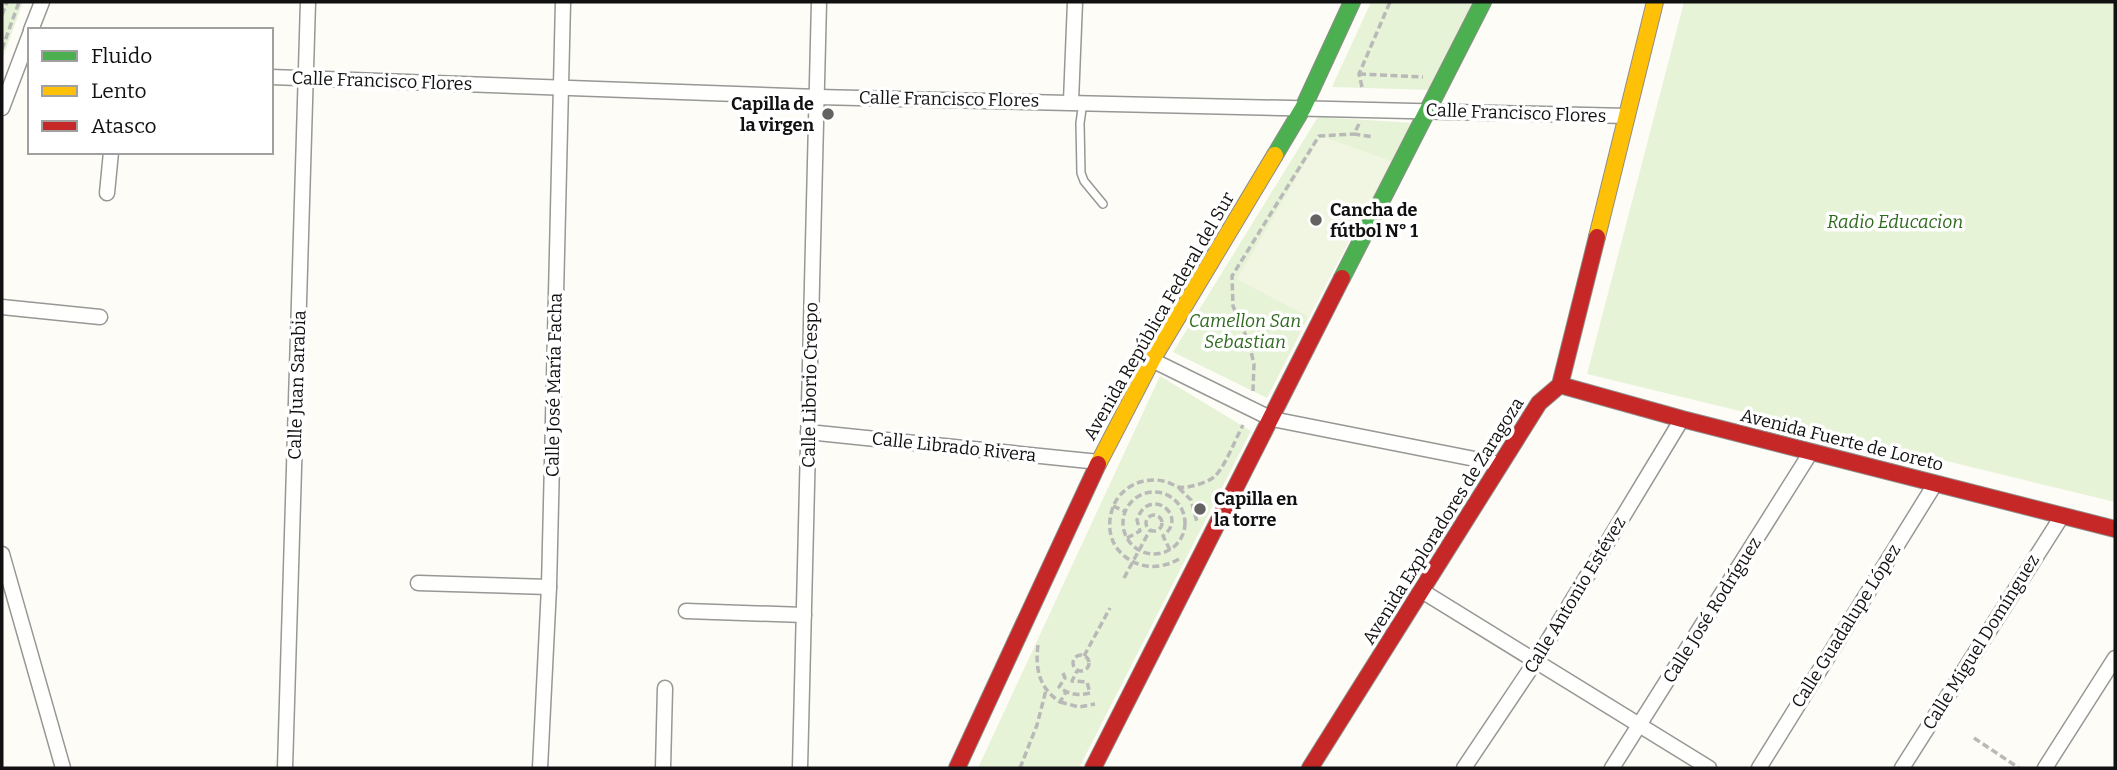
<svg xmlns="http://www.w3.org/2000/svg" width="2117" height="770" viewBox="0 0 2117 770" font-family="Bitter,serif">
	<rect width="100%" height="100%" fill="#fdfcf7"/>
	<!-- green -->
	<g fill="#e7f3d7">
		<path d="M2 2H23L2 60Z"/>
		<path d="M1371 2H1476L1429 90 1332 87Z"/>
		<path d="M1684 2H2115V502L1587 374Z"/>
		<path d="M1318 117 1416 123 1341 254 1267 398 1173 352Z"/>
		<path d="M1160 376 1251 431 1079 768H978Z"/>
	</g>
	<!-- pitch -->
	<path fill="#f0f6e1" d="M1321 136 1391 161 1309 317 1237 279Z"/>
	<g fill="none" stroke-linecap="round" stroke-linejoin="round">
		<!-- lane casing -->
		<g stroke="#979795" stroke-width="10">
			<path id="lane" d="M1083 102 1080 123 1081 173 1084 181 1103 204"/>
		</g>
		<!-- street casing -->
		<g stroke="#979795" stroke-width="17">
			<g id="street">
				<path d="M31 30 42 2"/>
				<path d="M271 77 817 97 1627 116"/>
				<path d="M1071 101 1075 2"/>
				<path d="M2 108 30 34"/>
				<path d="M107 193 111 152"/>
				<path d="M2 307 100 317"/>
				<path d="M1152 360 1272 419 1500 464"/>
				<path d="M808 432 1099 462"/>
				<path d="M2 554 63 768"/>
				<path d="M418 583 549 587"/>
				<path d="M1422 591 1709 768"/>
				<path d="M686 611 804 615"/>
				<path d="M285 768 308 2"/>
				<path d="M540 768 549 587 563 2"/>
				<path d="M663 768 665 688"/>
				<path d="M800 768 819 2"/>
				<path d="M1464 768 1535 662 1682 419"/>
				<path d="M1612 768 1811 452"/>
				<path d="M1759 768 1935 484"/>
				<path d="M1902 768 2062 516"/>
				<path d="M2045 768 2115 658"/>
			</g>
		</g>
		<!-- fast casing -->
		<g stroke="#8e8d8b" stroke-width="18">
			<g id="fast">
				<path d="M1275 155 1303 108 1352 2"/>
				<path d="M1342 278 1483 2"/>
			</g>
		</g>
		<!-- slow casing -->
		<g stroke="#8e8d8b" stroke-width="18">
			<g id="slow">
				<path d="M1597 237 1655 2"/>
				<path d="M1098 464 1152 360 1275 155"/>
			</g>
		</g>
		<!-- jam casing -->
		<g stroke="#8e8d8b" stroke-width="18">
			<g id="jam">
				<path d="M1560 385 1682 419 2115 529"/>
				<path d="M957 768 1098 464"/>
				<path d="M1093 768 1342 278"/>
				<path d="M1310 768 1539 403 1560 385 1597 237"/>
			</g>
		</g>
		<!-- path -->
		<g stroke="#b9b9b8" stroke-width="3.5" stroke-dasharray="7 3.5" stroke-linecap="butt">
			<path d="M2 15 7 2"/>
			<path d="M2 49 19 2"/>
			<path d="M1359 74 1423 77"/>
			<path d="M1362 87 1359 74 1390 2"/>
			<path d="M1359 124 1354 134 1374 137"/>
			<path d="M1248 318 1240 322 1233 306 1232 276 1319 136 1354 134"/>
			<path d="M1240 322 1249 343H1264"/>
			<path d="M1249 343 1254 364 1253 391"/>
			<path d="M1241 351 1249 343"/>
			<path d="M1179 488 1191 500 1197 522"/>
			<circle cx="1154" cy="523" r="31"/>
			<path d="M1113 506 1126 512"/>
			<circle cx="1154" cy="523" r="8"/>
			<path d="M1127 538 1140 531 1137 520C1148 485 1190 515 1163 536L1170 550"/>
			<path d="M1179 559C1157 572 1131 568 1116 547 1109 536 1108 523 1112 510 1118 489 1141 476 1163 481 1169 482 1173 485 1178 487 1186 489 1207 483 1214 477 1224 469 1236 438 1243 425"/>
			<path d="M1124 578 1150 530"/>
			<path d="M1038 645C1035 669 1039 688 1060 702L1066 692"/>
			<circle cx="1081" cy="663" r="8"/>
			<path d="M1084 656 1110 608"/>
			<path d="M1063 673 1065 678 1059 687C1069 695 1079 696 1090 693L1087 682 1072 681 1077 671"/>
			<path d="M1060 702 1079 707 1095 704"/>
			<path d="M1974 738 2019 768"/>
			<path d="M1020 768 1037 725 1046 690"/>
		</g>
		<!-- lane -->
		<use href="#lane" stroke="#fffffe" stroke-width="7"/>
		<!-- street -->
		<use href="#street" stroke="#fffffe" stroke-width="14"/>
		<!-- fast -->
		<use href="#fast" stroke="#4caf50" stroke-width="16"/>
		<!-- slow -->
		<use href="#slow" stroke="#ffc107" stroke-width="16"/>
		<!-- jam -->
		<use href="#jam" stroke="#c62828" stroke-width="16"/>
	</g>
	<!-- markers -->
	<g fill="#646362" stroke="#fff" stroke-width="2.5">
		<circle cx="828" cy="114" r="7"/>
		<circle cx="1316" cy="220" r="7"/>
		<circle cx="1200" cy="509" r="7"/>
	</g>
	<g text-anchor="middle" stroke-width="7" stroke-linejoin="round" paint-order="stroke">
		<!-- street labels -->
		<g font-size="18" fill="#111" stroke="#fff">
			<text transform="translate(382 81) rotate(2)" y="6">Calle Francisco Flores</text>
			<text transform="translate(949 99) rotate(1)" y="6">Calle Francisco Flores</text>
			<text transform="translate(1516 113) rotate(2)" y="6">Calle Francisco Flores</text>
			<text transform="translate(1159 316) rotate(-60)" y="6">Avenida República Federal del Sur</text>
			<text transform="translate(297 385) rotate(-88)" y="6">Calle Juan Sarabia</text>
			<text transform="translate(554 385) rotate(-89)" y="6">Calle José María Facha</text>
			<text transform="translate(810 385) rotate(-89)" y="6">Calle Liborio Crespo</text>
			<text transform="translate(1842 440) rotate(14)" y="6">Avenida Fuerte de Loreto</text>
			<text transform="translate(954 447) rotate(6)" y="6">Calle Librado Rivera</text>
			<text transform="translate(1443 521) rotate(-58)" y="6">Avenida Exploradores de Zaragoza</text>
			<text transform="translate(1575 595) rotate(-59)" y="6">Calle Antonio Estévez</text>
			<text transform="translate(1712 610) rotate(-58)" y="6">Calle José Rodríguez</text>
			<text transform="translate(1846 626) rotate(-58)" y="6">Calle Guadalupe López</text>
			<text transform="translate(1981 642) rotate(-58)" y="6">Calle Miguel Domínguez</text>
		</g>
		<!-- poi labels -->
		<g font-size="18" font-weight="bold" fill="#111" stroke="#fff" text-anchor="start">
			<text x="814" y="110" text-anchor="end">Capilla de<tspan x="814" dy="21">la virgen</tspan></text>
			<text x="1330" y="216">Cancha de<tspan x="1330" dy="21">fútbol N° 1</tspan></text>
			<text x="1214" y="505">Capilla en<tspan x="1214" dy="21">la torre</tspan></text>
		</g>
		<!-- park labels -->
		<g font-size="18" font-style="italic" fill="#2f6b1f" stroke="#fff">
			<text x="1895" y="228">Radio Educacion</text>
			<text x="1245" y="327">Camellon San<tspan x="1245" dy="21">Sebastian</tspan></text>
		</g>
	</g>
	<!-- border -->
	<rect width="2117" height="770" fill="none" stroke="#111111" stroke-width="7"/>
	<!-- legend -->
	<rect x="28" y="28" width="245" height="126" fill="#ffffff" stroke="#a0a0a0" stroke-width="2"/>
	<rect x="42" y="51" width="35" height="10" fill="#4caf50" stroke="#a0a0a0" stroke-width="2"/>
	<text x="91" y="63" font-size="21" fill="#111111">Fluido</text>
	<rect x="42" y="86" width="35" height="10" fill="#ffc107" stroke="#a0a0a0" stroke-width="2"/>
	<text x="91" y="98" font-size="21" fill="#111111">Lento</text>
	<rect x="42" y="121" width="35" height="10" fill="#c62828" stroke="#a0a0a0" stroke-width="2"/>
	<text x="91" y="133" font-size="21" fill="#111111">Atasco</text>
</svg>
